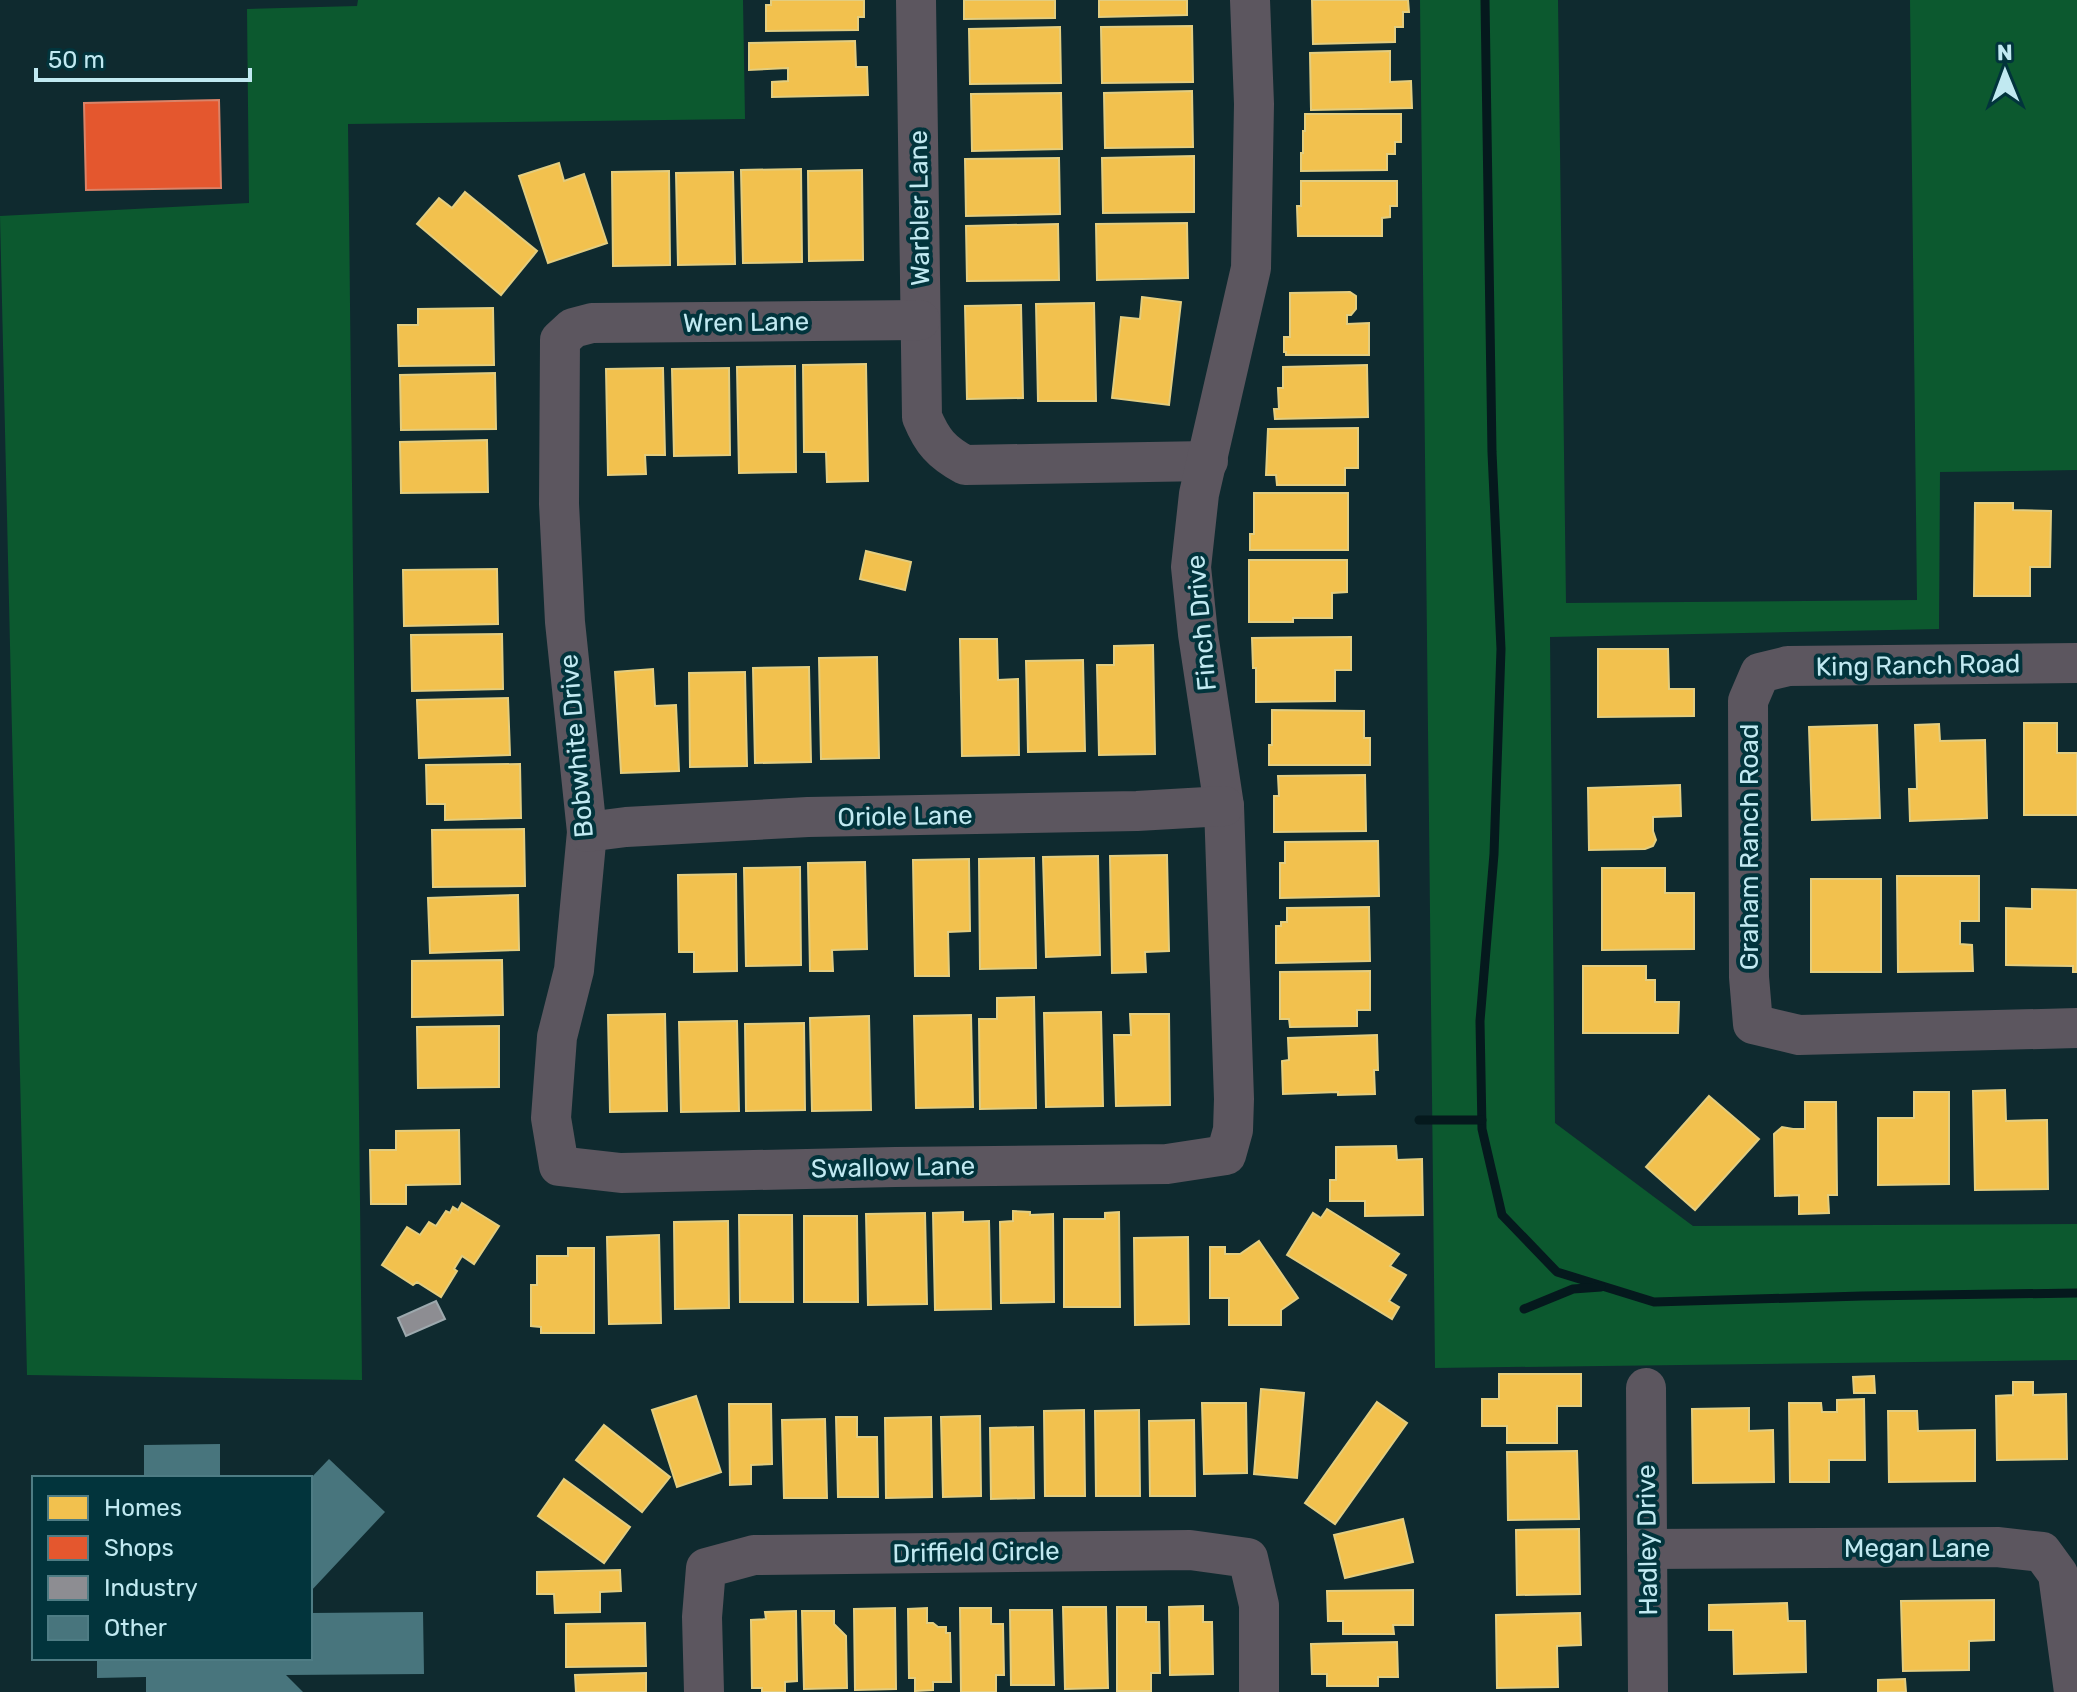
<svg xmlns="http://www.w3.org/2000/svg" width="2077" height="1692" viewBox="0 0 2077 1692" font-family="Rubik,sans-serif">
	<rect width="100%" height="100%" fill="#0f2a2f"/>
	<!-- grass -->
	<g fill="#0c592f">
		<path d="M358 0H743L745 119 348 124 362 1380 27 1375 0 216 249 203 247 9 357 6Z"/>
		<path d="M1420 0H1558L1566 603 1917 600 1910 0H2077V470L1940 472 1939 629 1550 637 1555 1123 1693 1226 2077 1224V1360L1435 1368Z"/>
	</g>
	<!-- homes -->
	<g fill="#f2c14e" stroke="#e3cd7f" stroke-width="2">
		<path d="M771 0H864V17H858V30L766 31V5H771Z"/>
		<path d="M964 0H1055V18L964 19Z"/>
		<path d="M1099 0H1187V15L1099 17Z"/>
		<path d="M1312 0H1408L1409 12H1403V27H1395V42L1313 44Z"/>
		<path d="M1192 26 1193 82 1102 83 1101 27Z"/>
		<path d="M1060 27 1061 83 970 84 969 29Z"/>
		<path d="M855 41 856 67H867L868 95 772 97V82L788 81V68L749 70V43Z"/>
		<path d="M1390 51V82L1411 81 1412 108 1311 110 1310 53Z"/>
		<path d="M1192 91 1193 147 1105 148 1104 93Z"/>
		<path d="M1061 93 1062 149 972 151 971 94Z"/>
		<path d="M1305 114H1401V142H1395V154H1387V170L1301 171V153H1303V131H1305Z"/>
		<path d="M1194 156V212L1103 213 1102 158Z"/>
		<path d="M1059 158 1060 214 966 216 965 159Z"/>
		<path d="M559 163 564 181 584 174 607 243 548 263 519 176Z"/>
		<path d="M801 169 802 262 743 263 741 170Z"/>
		<path d="M862 170 863 260 809 261 808 171Z"/>
		<path d="M669 171 670 265 613 266 612 172Z"/>
		<path d="M733 172 735 264 678 265 676 173Z"/>
		<path d="M1301 181H1397V206H1390V217L1382 218V236H1298L1297 206H1301Z"/>
		<path d="M465 192 537 251 501 295 417 224 439 198 452 208Z"/>
		<path d="M1187 223 1188 278 1097 280 1096 224Z"/>
		<path d="M1058 224 1059 280 967 281 966 226Z"/>
		<path d="M1350 292 1356 296V309L1351 315H1347V324L1369 323V355H1286V352H1284V337H1290V293Z"/>
		<path d="M1142 297 1181 302 1169 405 1112 398 1121 317 1140 319Z"/>
		<path d="M1094 303 1096 401H1038L1036 304Z"/>
		<path d="M1021 305 1023 398 967 399 965 306Z"/>
		<path d="M493 308 494 365 399 366 398 325H418V309Z"/>
		<path d="M866 364 868 481 827 482 826 452H804L803 365Z"/>
		<path d="M1367 365 1368 417 1275 419 1274 409H1279L1278 388H1283V367Z"/>
		<path d="M795 366 796 472 739 473 737 367Z"/>
		<path d="M663 368 665 455H645L646 474 608 475 606 369Z"/>
		<path d="M729 368 730 455 674 456 672 369Z"/>
		<path d="M495 373 496 429 401 430 400 375Z"/>
		<path d="M1358 428V468H1345V485H1277L1276 475H1266L1268 429Z"/>
		<path d="M487 440 488 492 401 493 400 442Z"/>
		<path d="M1254 493H1348V550H1250V534H1254Z"/>
		<path d="M1975 503H2013V510L2051 511 2050 567H2030V596H1974Z"/>
		<path d="M866 551 911 562 905 590 860 579Z"/>
		<path d="M1249 560H1347V592L1332 593V618H1293V622H1249Z"/>
		<path d="M497 569 498 624 404 626 403 570Z"/>
		<path d="M502 634 503 689 412 691 411 635Z"/>
		<path d="M1351 637V670H1335V701L1256 702V668H1253L1252 638Z"/>
		<path d="M960 639H997L998 680 1018 679 1019 755 962 756Z"/>
		<path d="M1153 645 1155 754 1099 755 1097 665H1114V646Z"/>
		<path d="M1598 649H1668L1669 689H1694V716L1598 717Z"/>
		<path d="M877 657 879 758 821 759 819 658Z"/>
		<path d="M1083 660 1085 751 1028 752 1026 661Z"/>
		<path d="M809 667 811 762 755 763 753 668Z"/>
		<path d="M653 669 655 706 676 705 679 771 621 773 615 672Z"/>
		<path d="M745 672 747 766 690 767 689 673Z"/>
		<path d="M508 698 510 755 419 758 417 700Z"/>
		<path d="M1272 710 1364 711V738H1370V765H1269V745H1272Z"/>
		<path d="M2024 723H2057V753H2077V815H2024Z"/>
		<path d="M1939 724 1940 741 1985 740 1987 818 1910 821 1909 789H1917L1915 725Z"/>
		<path d="M1877 725 1880 818 1812 820 1809 727Z"/>
		<path d="M520 764 521 818 445 820V804H427L426 765Z"/>
		<path d="M1365 775 1366 831 1274 832V796H1279L1278 776Z"/>
		<path d="M1680 785 1681 816 1653 817V831L1656 840 1653 846 1645 849 1589 850 1588 788Z"/>
		<path d="M524 829 525 886 433 887 432 830Z"/>
		<path d="M1378 841 1379 896 1280 898V863H1285V842Z"/>
		<path d="M1167 855 1169 951 1145 952 1146 972 1112 973 1110 856Z"/>
		<path d="M1098 856 1100 955 1046 957 1043 857Z"/>
		<path d="M1034 858 1036 968 980 969 979 859Z"/>
		<path d="M969 859 970 931 948 932 949 976H915L913 860Z"/>
		<path d="M865 862 867 949 832 950 833 971H810L808 863Z"/>
		<path d="M800 867 801 965 746 966 744 868Z"/>
		<path d="M1602 868H1665V893H1694V949L1602 950Z"/>
		<path d="M736 874 737 971 694 972V952H679L678 875Z"/>
		<path d="M1897 876H1979V921H1960V944L1972 945 1973 971 1898 972Z"/>
		<rect x="1811" y="879" width="70" height="93"/>
		<path d="M2032 889 2077 890V972H2073V966L2006 965V908L2032 909Z"/>
		<path d="M518 895 519 950 430 953 428 898Z"/>
		<path d="M1369 907 1370 961 1276 963V926H1281V922H1287V908Z"/>
		<path d="M502 960 503 1015 412 1017V961Z"/>
		<path d="M1583 966H1646V980H1655V1002H1679L1678 1033H1583Z"/>
		<path d="M1370 971V1010H1357V1026L1290 1027 1289 1019H1280V972Z"/>
		<path d="M1034 997 1036 1108 980 1109 979 1019H997V998Z"/>
		<path d="M1101 1012 1103 1106 1046 1107 1044 1013Z"/>
		<path d="M665 1014 667 1111 610 1112 608 1015Z"/>
		<path d="M1130 1014H1169L1170 1105 1116 1106 1114 1035H1131Z"/>
		<path d="M971 1015 973 1107 916 1108 914 1016Z"/>
		<path d="M869 1016 871 1110 812 1111 810 1018Z"/>
		<path d="M737 1021 739 1111 681 1112 679 1022Z"/>
		<path d="M804 1023 805 1110 746 1111 745 1024Z"/>
		<path d="M499 1026V1087L418 1088 417 1027Z"/>
		<path d="M1377 1035 1378 1070H1374L1375 1094 1338 1095V1092L1283 1094 1282 1061 1289 1060 1288 1038Z"/>
		<path d="M2005 1090 2006 1121 2047 1120 2048 1189 1975 1190 1973 1091Z"/>
		<path d="M1914 1092H1949V1184L1878 1185V1118H1914Z"/>
		<path d="M1709 1096 1759 1139 1695 1210 1646 1167Z"/>
		<path d="M1805 1102H1836L1837 1195H1828L1829 1213 1799 1214V1195L1775 1196 1774 1134 1782 1127 1793 1129H1805Z"/>
		<path d="M459 1130 460 1184 406 1185V1204H371L370 1150H396V1131Z"/>
		<path d="M1396 1146 1397 1160 1422 1159 1423 1215 1365 1216V1201H1330V1180H1336V1147Z"/>
		<path d="M462 1203 499 1226 474 1264 462 1256 454 1269 457 1271 441 1297 417 1282 413 1285 382 1265 407 1227 420 1235 429 1222 436 1226 446 1211 450 1213 453 1207 458 1210Z"/>
		<path d="M1327 1209 1399 1254 1390 1266 1406 1275 1389 1301 1399 1307 1392 1319 1287 1255 1313 1213 1321 1218Z"/>
		<path d="M1013 1211 1030 1212V1215L1053 1214 1054 1302 1001 1303 1000 1222 1013 1221Z"/>
		<path d="M963 1212V1222L989 1221 991 1309 935 1310 933 1213Z"/>
		<path d="M1119 1212 1120 1307H1064V1219H1105V1213Z"/>
		<path d="M925 1213 927 1304 868 1305 866 1214Z"/>
		<path d="M739 1215H792L793 1302H740Z"/>
		<path d="M804 1216H857L858 1302H804Z"/>
		<path d="M728 1221 729 1308 675 1309 674 1222Z"/>
		<path d="M659 1235 661 1323 609 1324 607 1237Z"/>
		<path d="M1188 1237 1189 1324 1135 1325 1134 1238Z"/>
		<path d="M1259 1241 1298 1298 1281 1310V1325H1229V1298H1210V1247H1225V1254H1240Z"/>
		<path d="M568 1248H594V1333H541V1327L531 1326V1285H537V1256H568Z"/>
		<path d="M1499 1374H1581V1406H1557V1443H1507V1426H1482V1399H1499Z"/>
		<path d="M1874 1376 1875 1393H1854L1853 1377Z"/>
		<path d="M2013 1382H2033V1395L2066 1394 2067 1459 1997 1460 1996 1396 2013 1395Z"/>
		<path d="M1261 1389 1304 1393 1297 1478 1254 1474Z"/>
		<path d="M696 1396 721 1472 677 1487 652 1410Z"/>
		<path d="M1864 1399 1865 1460H1829V1482H1790L1789 1403H1821L1822 1412H1837V1400Z"/>
		<path d="M1377 1402 1407 1423 1335 1524 1305 1503Z"/>
		<path d="M1202 1403H1246L1247 1473 1204 1474Z"/>
		<path d="M729 1404H771L772 1464 751 1465V1484L730 1485Z"/>
		<path d="M1749 1408V1431L1773 1430 1774 1482 1693 1483 1692 1409Z"/>
		<path d="M1084 1410 1085 1496H1045L1044 1411Z"/>
		<path d="M1139 1410 1140 1496H1096L1095 1411Z"/>
		<path d="M1888 1411H1917L1918 1431 1975 1430V1481L1889 1482Z"/>
		<path d="M980 1416 981 1496 943 1497 941 1417Z"/>
		<path d="M836 1417H857V1437H877L878 1497H838Z"/>
		<path d="M931 1417 932 1497 886 1498 885 1418Z"/>
		<path d="M825 1419 827 1498H784L782 1420Z"/>
		<path d="M1194 1420 1195 1496H1150L1149 1421Z"/>
		<path d="M604 1425 670 1477 642 1512 576 1460Z"/>
		<path d="M1033 1427 1034 1498 991 1499 990 1428Z"/>
		<path d="M1577 1451 1579 1519 1508 1520 1507 1452Z"/>
		<path d="M564 1479 630 1527 604 1563 538 1516Z"/>
		<path d="M1403 1519 1413 1562 1345 1578 1334 1535Z"/>
		<path d="M1579 1529 1580 1594 1517 1595 1516 1530Z"/>
		<path d="M620 1570 621 1591 600 1592V1612L555 1613 554 1594H537V1572Z"/>
		<path d="M1413 1590V1625H1393L1394 1634H1343V1621H1328L1327 1591Z"/>
		<path d="M1994 1600V1640L1969 1641V1670L1903 1671 1901 1601Z"/>
		<path d="M1787 1603 1788 1621H1805L1806 1672 1734 1674 1733 1630H1709V1605Z"/>
		<path d="M1203 1606V1622H1212L1213 1674 1170 1675 1169 1607Z"/>
		<path d="M1063 1607H1106L1108 1688 1065 1689Z"/>
		<path d="M1117 1607H1146V1622H1159L1160 1673H1151V1691H1117Z"/>
		<path d="M895 1608 896 1689 855 1690 854 1609Z"/>
		<path d="M927 1608V1623H933L938 1627H946V1633H950L951 1682H933V1690L915 1691V1678H909L908 1609Z"/>
		<path d="M960 1608H991V1624H1003L1004 1675H996V1692H961Z"/>
		<path d="M1010 1610H1052L1054 1685H1011Z"/>
		<path d="M796 1611 797 1681 785 1682V1692H762V1688H752L751 1620 766 1619 765 1612Z"/>
		<path d="M802 1611H834V1624L846 1636 847 1688 804 1689Z"/>
		<path d="M1580 1613 1581 1645 1557 1646 1558 1687 1497 1688 1496 1615Z"/>
		<path d="M645 1623 646 1666 566 1667V1624Z"/>
		<path d="M1397 1642 1398 1677H1378V1686H1327V1674H1312L1311 1644Z"/>
		<path d="M646 1673V1692H576L575 1675Z"/>
		<path d="M1905 1679 1906 1692H1878V1680Z"/>
	</g>
	<!-- shops -->
	<path fill="#e4572e" stroke="#da8368" stroke-width="2" d="M219 100 221 188 86 190 84 103Z"/>
	<!-- industry -->
	<path fill="#8d8d92" stroke="#9da9ae" stroke-width="2" d="M436 1301 445 1319 406 1336 398 1318Z"/>
	<g fill="none" stroke-linecap="round" stroke-linejoin="round">
		<!-- stream -->
		<g stroke="#05191d" stroke-width="9">
			<path d="M1485 0 1492 452 1501 649 1494 854 1480 1021 1482 1129 1502 1215 1557 1272 1654 1302 1862 1296 2077 1293"/>
			<path d="M1419 1120H1482"/>
			<path d="M1524 1309 1573 1289 1601 1287"/>
		</g>
	</g>
	<!-- building -->
	<g fill="#48757d">
		<path d="M220 1444V1478H144V1445Z"/>
		<path d="M329 1459 385 1512 310 1592V1479Z"/>
		<path d="M423 1612 424 1674 286 1675 303 1692H146V1677L97 1678V1658H310V1613Z"/>
	</g>
	<g fill="none" stroke-linecap="round" stroke-linejoin="round">
		<!-- minor -->
		<g stroke="#5c565f" stroke-width="40">
			<path d="M916 0 922 417C932 441 941 452 965 465L1208 461"/>
			<path d="M920 320 592 323 573 328 560 340 559 504 565 622 587 832 574 970 557 1037 551 1118 559 1166 621 1173 895 1167 1167 1164 1226 1155 1233 1130 1234 1099 1224 806 1198 634 1191 567 1199 494 1251 268 1254 104 1250 0"/>
			<path d="M2077 663 1788 666 1760 673 1748 701 1749 977 1753 1024 1799 1035 2077 1028"/>
			<path d="M587 832 626 827 808 817 1137 811 1224 806"/>
			<path d="M1646 1388 1648 1692"/>
			<path d="M1647 1549 1997 1547 2042 1552 2058 1574 2074 1692"/>
			<path d="M704 1692 702 1617 706 1568 754 1555 1190 1550 1248 1558 1259 1605V1692"/>
		</g>
	</g>
	<g text-anchor="middle" stroke-width="8" stroke-linejoin="round" paint-order="stroke">
		<!-- street labels -->
		<g font-size="26" fill="#c1e9f1" stroke="#02343c">
			<text transform="translate(919 208) rotate(-91)" y="9">Warbler Lane</text>
			<text transform="translate(746 322) rotate(-1)" y="9">Wren Lane</text>
			<text transform="translate(1201 623) rotate(-95)" y="9">Finch Drive</text>
			<text transform="translate(1918 665) rotate(-1)" y="9">King Ranch Road</text>
			<text transform="translate(576 746) rotate(-95)" y="9">Bobwhite Drive</text>
			<text transform="translate(905 816) rotate(-1)" y="9">Oriole Lane</text>
			<text transform="translate(1749 847) rotate(-90)" y="9">Graham Ranch Road</text>
			<text transform="translate(893 1167) rotate(-1)" y="9">Swallow Lane</text>
			<text transform="translate(1647 1540) rotate(-91)" y="9">Hadley Drive</text>
			<text x="1917" y="1557">Megan Lane</text>
			<text transform="translate(976 1552) rotate(-1)" y="9">Driffield Circle</text>
		</g>
	</g>
	<!-- legend -->
	<rect x="32" y="1476" width="280" height="184" fill="#02343c" stroke="#4e7c84" stroke-width="2"/>
	<rect x="48" y="1496" width="40" height="24" fill="#f2c14e" stroke="#4e7c84" stroke-width="2"/>
	<text x="104" y="1516" font-size="24" fill="#c1e9f1">Homes</text>
	<rect x="48" y="1536" width="40" height="24" fill="#e4572e" stroke="#4e7c84" stroke-width="2"/>
	<text x="104" y="1556" font-size="24" fill="#c1e9f1">Shops</text>
	<rect x="48" y="1576" width="40" height="24" fill="#8d8d92" stroke="#4e7c84" stroke-width="2"/>
	<text x="104" y="1596" font-size="24" fill="#c1e9f1">Industry</text>
	<rect x="48" y="1616" width="40" height="24" fill="#48757d" stroke="#4e7c84" stroke-width="2"/>
	<text x="104" y="1636" font-size="24" fill="#c1e9f1">Other</text>
	<!-- north arrow -->
	<g transform="translate(2005 72) rotate(359)" stroke="#02343c" stroke-width="6" paint-order="stroke">
	<path d="M0-6L14 30L0 20L-14 30Z" fill="#c1e9f1"/>
	<text y="-12" font-size="22" font-weight="bold" text-anchor="middle" fill="#c1e9f1">N</text>
	</g>
	<!-- scale -->
	<path d="M36 68v12h214v-12" fill="none" stroke="#c1e9f1" stroke-width="4"/>
	<text x="48" y="68" font-size="24" fill="#c1e9f1" stroke="#02343c" stroke-width="6" paint-order="stroke">50 m</text>
</svg>
